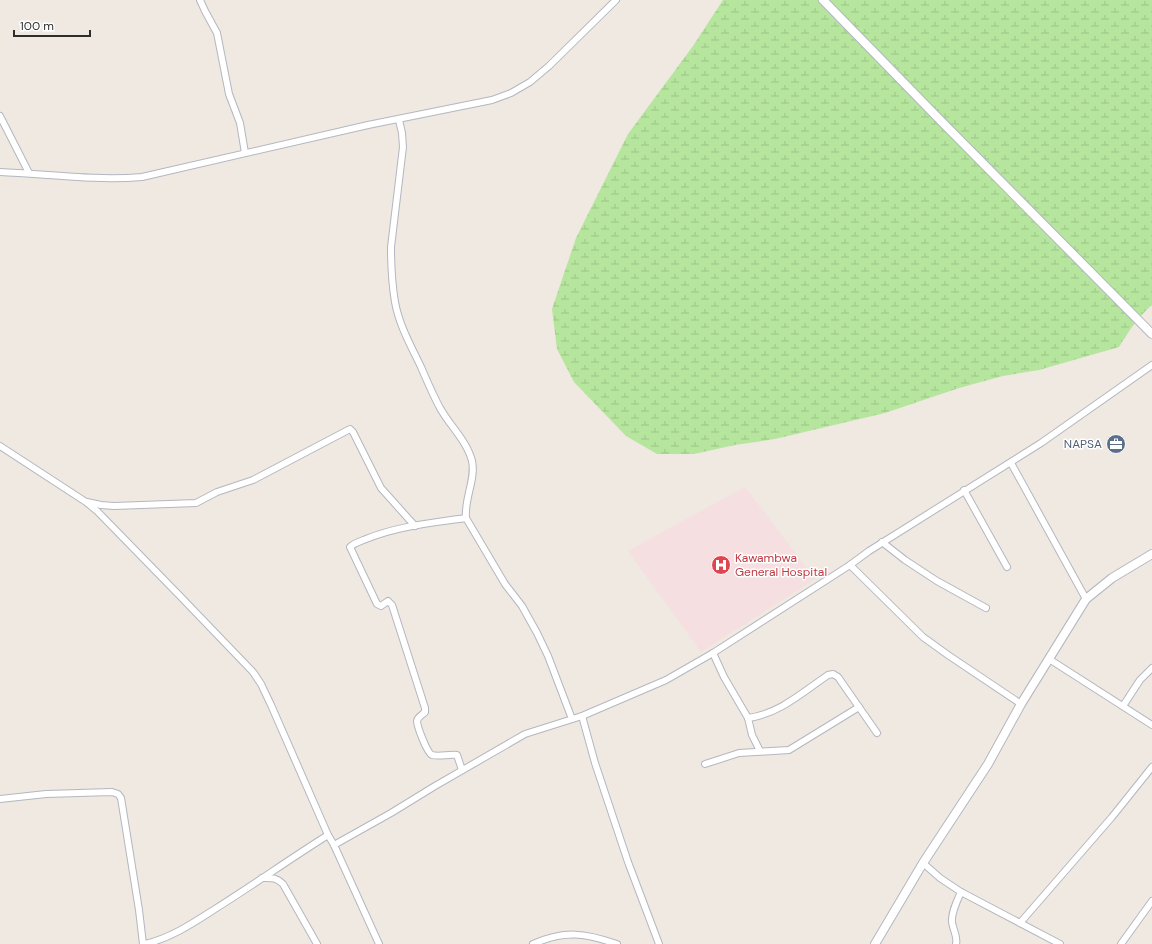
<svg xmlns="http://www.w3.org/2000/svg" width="1152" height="944" viewBox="0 0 1152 944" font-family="'DM Sans',sans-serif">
	<defs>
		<pattern id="wetland-marsh" width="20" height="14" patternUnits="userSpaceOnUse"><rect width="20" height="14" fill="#b6e59e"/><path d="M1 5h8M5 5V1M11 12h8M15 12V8" fill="none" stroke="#9dc588"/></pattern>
	</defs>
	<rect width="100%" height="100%" fill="#efe9e1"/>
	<!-- medical -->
	<path fill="#f5dfe0" d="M745 487 815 579 701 652 628 551Z"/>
	<!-- wetland -->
	<path fill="url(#wetland-marsh)" d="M723 0H1152V305C1138 317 1129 331 1119 347L1039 370 1003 376 959 388 885 413 775 439 735 445 694 454H657L626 436 574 382 557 349 552 309 576 238 628 134 693 46Z"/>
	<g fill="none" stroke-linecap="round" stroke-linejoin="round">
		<!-- minor casing -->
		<g stroke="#b4b7c1" stroke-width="8">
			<g id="minor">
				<path d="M200 0 205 11 217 33 229 94 240 123 245 153"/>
				<path d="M0 116 29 173"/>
				<path d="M399 120 402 133 403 147 391 247C391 265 392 284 395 302 399 325 411 346 421 367 427 381 433 395 440 408 450 426 467 441 472 461 476 479 464 499 466 518"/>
				<path d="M0 172C47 174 95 181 142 177L368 125 492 100 511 93 530 82 549 66 616 0"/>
				<path d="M0 446 86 502 97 511 179 595 253 672 261 684 271 705 328 835 334 845 379 944"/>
				<path d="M1011 463 1086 599"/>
				<path d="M964 490 1007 567"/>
				<path d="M87 502 101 505 114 506 196 503 217 492 253 480 350 429 353 432 381 488 415 526"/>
				<path d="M882 542 905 560 937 581 986 608"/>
				<path d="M850 565 923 637 948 655 1021 704"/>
				<path d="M713 653 724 677 748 718 752 735 760 751"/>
				<path d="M1049 659 1152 725"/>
				<path d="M1123 706 1140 680 1152 668"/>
				<path d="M582 716 595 763 628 862 659 944"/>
				<path d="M748 718C779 714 803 692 828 675L833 674 838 677 877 733"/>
				<path d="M705 764 739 753 789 750 859 707"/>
				<path d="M462 770 457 755C449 754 439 757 432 755 427 753 417 726 417 721 418 716 423 715 425 712V708L392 605 388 601 381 606 377 604 350 547C354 543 361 541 366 539 398 526 432 523 466 518L505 584 522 606 537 633 548 656 572 719"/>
				<path d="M0 799 46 794 112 792 118 794 121 798 139 910 143 944"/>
				<path d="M334 845 391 813 435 786 525 734 582 716 666 680 713 653 850 565 869 551 1041 443 1152 365"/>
				<path d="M923 863 940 878 961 892 1060 944"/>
				<path d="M262 878C271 878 276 877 283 884L317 944"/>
				<path d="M1020 923 1112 817 1152 767"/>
				<path d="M145 944C171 938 193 923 215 909 253 885 290 859 328 835"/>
				<path d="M533 944C565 930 585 933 617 944"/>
				<path d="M956 944C958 937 953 930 952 922 951 913 957 901 961 892"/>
				<path d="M1121 944 1152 901"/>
			</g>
		</g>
		<!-- secondary casing -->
		<g stroke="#b4b7c1" stroke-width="10">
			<g id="secondary">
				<path d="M823 0 943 123 1152 334"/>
				<path d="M875 944 923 863 988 764 1021 704 1086 599 1112 578 1152 554"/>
			</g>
		</g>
		<!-- minor -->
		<use href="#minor" stroke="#fff" stroke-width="6"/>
		<!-- secondary -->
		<use href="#secondary" stroke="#fff" stroke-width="8"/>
	</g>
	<!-- icons -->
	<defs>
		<g id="office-disc" transform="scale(1)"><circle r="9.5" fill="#5c6f8a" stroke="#fff"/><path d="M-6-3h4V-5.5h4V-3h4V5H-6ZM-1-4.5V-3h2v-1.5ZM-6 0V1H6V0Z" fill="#fff"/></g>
		<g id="hospital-disc" transform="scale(1)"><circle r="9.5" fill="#e0444e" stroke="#fff"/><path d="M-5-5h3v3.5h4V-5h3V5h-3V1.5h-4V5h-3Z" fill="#fff"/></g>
	</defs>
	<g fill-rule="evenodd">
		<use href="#office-disc" x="1116" y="444"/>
		<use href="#hospital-disc" x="721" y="565"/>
	</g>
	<g text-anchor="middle" stroke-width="3" stroke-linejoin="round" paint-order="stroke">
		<!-- service labels -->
		<g font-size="12" fill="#4e5e75" stroke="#fff" text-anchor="end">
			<text x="1102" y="448">NAPSA</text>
		</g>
		<!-- health labels -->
		<g font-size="12" fill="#be3a42" stroke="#fff" text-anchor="start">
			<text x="735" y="562">Kawambwa<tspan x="735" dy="14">General Hospital</tspan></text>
		</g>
	</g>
	<!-- scale -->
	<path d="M14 30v6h76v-6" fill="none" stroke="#2e2e2e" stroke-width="2"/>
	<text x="20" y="30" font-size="12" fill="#2e2e2e" stroke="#ffffff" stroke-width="3" paint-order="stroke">100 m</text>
</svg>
